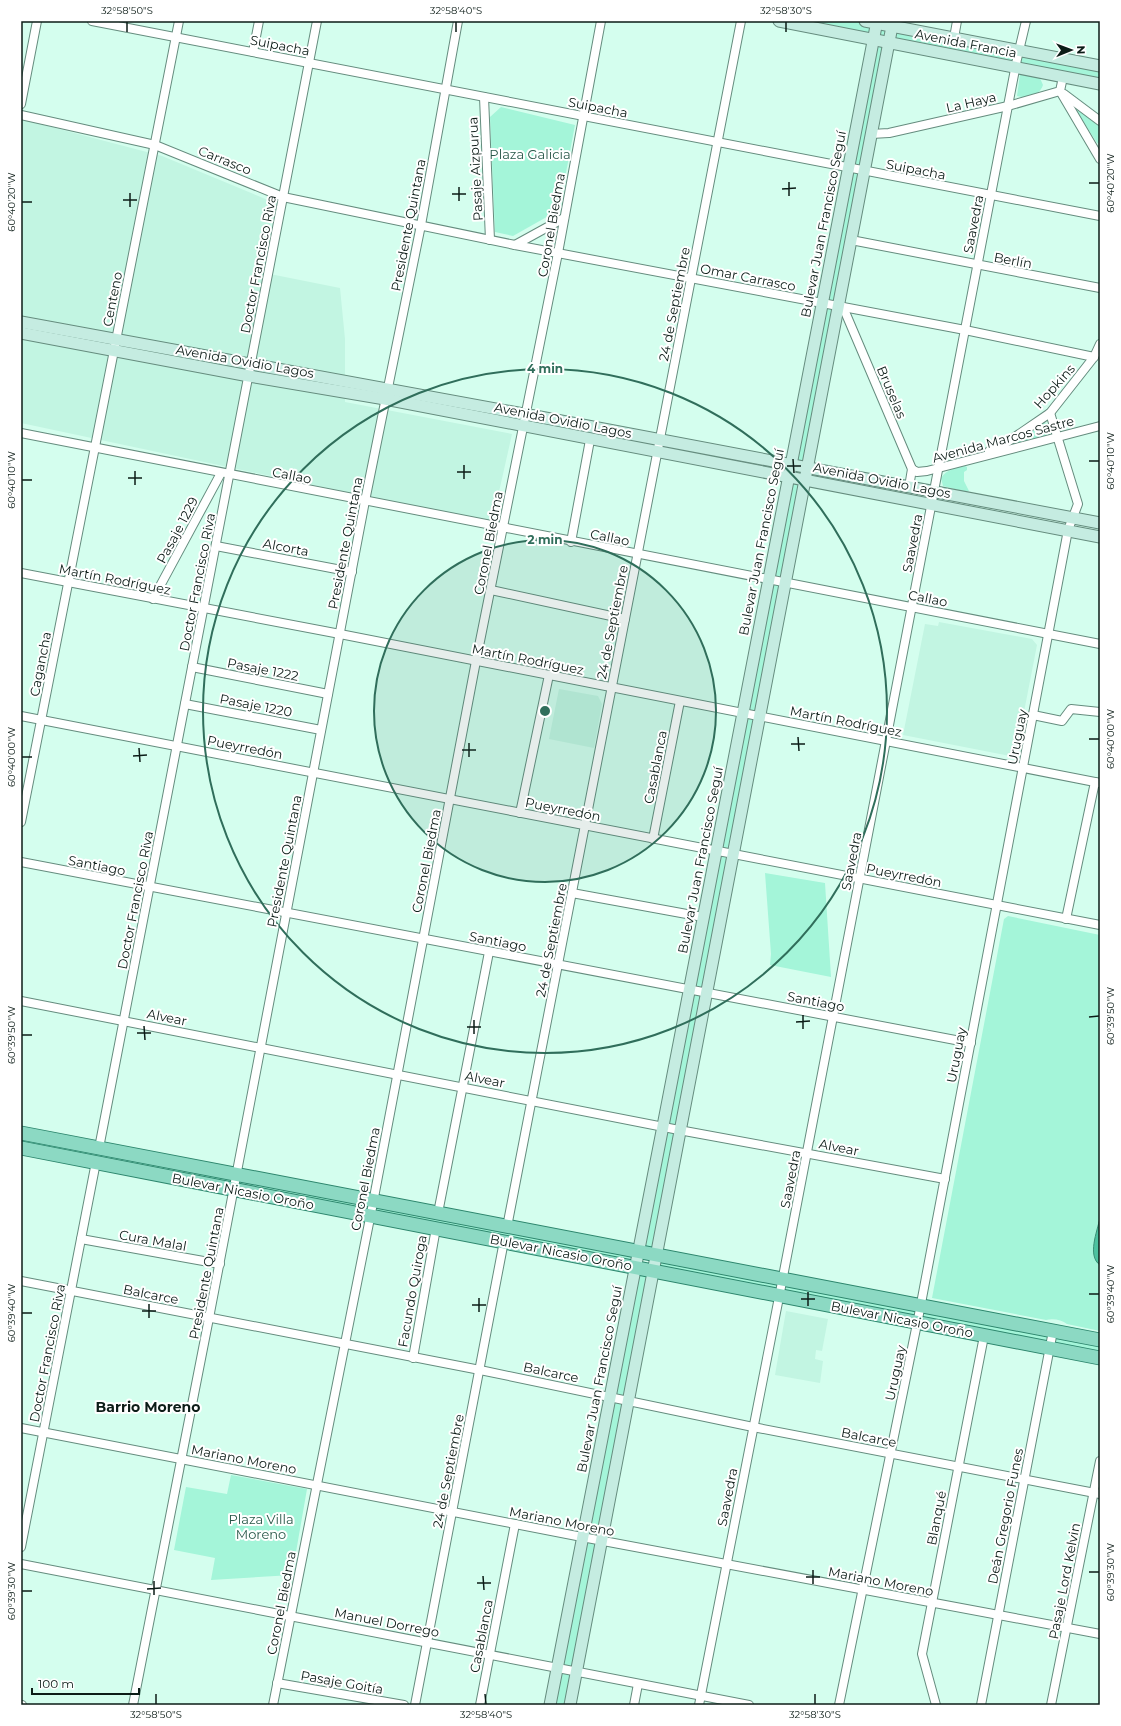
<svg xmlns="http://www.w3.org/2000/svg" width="1121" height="1726" viewBox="0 0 1121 1726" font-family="Montserrat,sans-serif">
	<rect width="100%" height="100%" fill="#d4feee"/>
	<!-- built -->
	<g fill="#c2f5e2">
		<path d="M21 119 162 156 275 203 260 272 340 288 345 339V402L512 434 492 523 21 423Z"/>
		<path d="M939 622 1032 639 1037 645 1016 753 1010 756 903 735 925 624 938 626Z"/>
		<path d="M559 689 598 696 602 704 594 748 549 739Z"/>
		<path d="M786 1311 828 1319 822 1351 816 1350 815 1359 823 1361 820 1383 775 1375Z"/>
	</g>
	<!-- green -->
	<g fill="#a4f5d9" fill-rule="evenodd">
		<path d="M779 21H865L1100 66V84L889 42 655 1255 1100 1340V1358L653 1270 570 1705H550L635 1267 21 1148V1133L638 1252 873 40ZM638 1252 655 1255 652 1270 635 1266Z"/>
		<path d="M1022 72 1039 76 1043 85C1040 95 1027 99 1017 96L1020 74Z"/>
		<path d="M501 107 575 125 559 210 513 236 495 232 490 117Z"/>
		<path d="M1076 108 1100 127V144L1097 143 1083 121 1073 109Z"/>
		<path d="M1043 422 1049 424C1051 429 1050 432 1046 436L1009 445Z"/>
		<path d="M965 466 967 467V470L964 472V481L969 491 966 492 943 486 941 478C947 469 956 468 965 466Z"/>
		<path d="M765 873 825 883 831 977 770 965 771 954Z"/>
		<path d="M1008 916 1100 935V1331L1067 1324C1062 1320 1053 1318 1046 1320L932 1298 1004 919Z"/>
		<path d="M231 1475 307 1489 292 1575 211 1580 215 1558 174 1550 186 1487 227 1494Z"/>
	</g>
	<!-- water -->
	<path fill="#4dc3a0" stroke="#3a9177" d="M1100 1218V1265C1087 1256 1097 1232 1100 1218Z"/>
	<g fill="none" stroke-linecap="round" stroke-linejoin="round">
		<!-- minor casing -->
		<g stroke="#658c7e" stroke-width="10">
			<g id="minor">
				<path d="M92 21 1100 216"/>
				<path d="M954 38 957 21"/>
				<path d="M253 52 259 21"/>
				<path d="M1060 91 1100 159"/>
				<path d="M1064 94 1100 121"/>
				<path d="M484 97 490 240"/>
				<path d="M21 104 37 21"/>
				<path d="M21 115 155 145 283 197 515 245 965 330 1094 357"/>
				<path d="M871 134 889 133 1008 106 1060 91 1063 77"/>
				<path d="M851 240 1100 288"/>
				<path d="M515 245 564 218"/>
				<path d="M843 307 912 469 909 487"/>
				<path d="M21 433 1100 644"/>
				<path d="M989 451 1006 443 1050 413 1094 357 1100 344"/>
				<path d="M912 469 917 472 927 471 1100 426"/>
				<path d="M571 542 590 440"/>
				<path d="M216 546 352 572"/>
				<path d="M21 573 340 634 1100 783"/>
				<path d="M491 590 625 619"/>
				<path d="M153 599 221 473"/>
				<path d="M192 667 328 694"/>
				<path d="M185 704 321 730"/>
				<path d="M1033 715 1062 721 1071 709 1100 712"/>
				<path d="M21 716 1100 925"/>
				<path d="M520 813 549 675"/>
				<path d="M21 822 179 21"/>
				<path d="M653 839 680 701"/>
				<path d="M21 862 971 1043"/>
				<path d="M572 893 703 917"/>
				<path d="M1066 919 1095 782"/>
				<path d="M21 1001 679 1130 945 1179"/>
				<path d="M99 1148 317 21"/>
				<path d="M438 1213 489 952"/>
				<path d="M507 1227 741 21"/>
				<path d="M81 1239 220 1264"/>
				<path d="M21 1281 480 1370 753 1427 1100 1494"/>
				<path d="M413 1358 436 1228"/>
				<path d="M21 1428 582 1537 1100 1634"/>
				<path d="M21 1547 96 1162"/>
				<path d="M21 1564 749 1705"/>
				<path d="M277 1683 404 1705"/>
				<path d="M21 1705H22"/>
				<path d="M133 1705 209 1318 365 501 421 225 458 21"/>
				<path d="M273 1705 372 1208 476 661 558 253 601 21"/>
				<path d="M415 1705 504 1241"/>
				<path d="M480 1705 515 1524"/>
				<path d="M634 1705 638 1684"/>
				<path d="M699 1705 781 1287 1017 59 1026 21"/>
				<path d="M839 1705 919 1314 1068 530 1078 504 1050 413"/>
				<path d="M936 1705 922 1654 984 1336"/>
				<path d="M981 1705 1053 1331"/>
				<path d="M1051 1705 1100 1461"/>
			</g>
		</g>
		<!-- secondary casing -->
		<g stroke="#658c7e" stroke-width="13">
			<g id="secondary">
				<path d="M779 21 1100 84"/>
				<path d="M865 21 1100 66"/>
				<path d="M21 322 540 417 1100 523"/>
				<path d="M21 333 249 376 385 399 1100 537"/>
				<path d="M550 1705 663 1126 877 21"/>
				<path d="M570 1705 893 21"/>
			</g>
		</g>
		<!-- primary casing -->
		<g stroke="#2d866d" stroke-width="15">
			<g id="primary">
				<path d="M21 1133 1100 1340"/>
				<path d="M21 1148 1100 1358"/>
			</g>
		</g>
		<!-- minor -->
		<use href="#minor" stroke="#fff" stroke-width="8"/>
		<!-- secondary -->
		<use href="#secondary" stroke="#c5ece1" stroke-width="11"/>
		<!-- primary -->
		<use href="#primary" stroke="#8cd9c3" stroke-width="13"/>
	</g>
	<!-- ticks -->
	<path fill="none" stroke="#0c1c17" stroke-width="1.5" d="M127 22V32M456 22V32M786 22V32M789 182V196M1089 183H1099M459 187V201M782 189 796 188M130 193V207M452 194H466M123 200H137M22 202H32M793 459 794 473M1089 461H1099M464 465V479M787 466H801M135 471V485M457 472H471M128 478H142M22 480H32M798 737 799 751M1089 739H1099M469 743V757M791 744H805M139 748 140 762M462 750H476M133 756 147 755M22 757H32M803 1015V1029M1089 1017 1099 1016M474 1020V1034M796 1022 810 1021M144 1026 145 1040M467 1027H481M137 1033H151M22 1035H32M808 1292V1306M1089 1294H1099M479 1298V1312M801 1299H815M149 1304V1318M472 1305H486M142 1311H156M22 1313H32M813 1570V1584M1089 1572H1099M483 1576 484 1590M806 1577H820M154 1581V1595M477 1583H491M147 1589 161 1588M22 1591H32M156 1694V1704M485 1694 486 1704M815 1694V1704"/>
	<!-- distance rings -->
	<circle cx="545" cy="711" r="171" fill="#306e5b" fill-opacity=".12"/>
	<g fill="none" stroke="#306e5b" stroke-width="2">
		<circle cx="545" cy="711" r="171"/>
		<circle cx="545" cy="711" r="342"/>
	</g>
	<g text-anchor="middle" stroke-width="4" stroke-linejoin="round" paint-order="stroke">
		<!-- street labels -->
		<g font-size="13" fill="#0c1c17" stroke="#fff">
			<text transform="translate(966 43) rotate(11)" y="5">Avenida Francia</text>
			<text transform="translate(280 45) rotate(11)" y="5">Suipacha</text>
			<text transform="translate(971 102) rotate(-13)" y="5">La Haya</text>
			<text transform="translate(598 107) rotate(11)" y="5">Suipacha</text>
			<text transform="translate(225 160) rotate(22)" y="5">Carrasco</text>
			<text transform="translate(475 169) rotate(-93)" y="5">Pasaje Aizpurua</text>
			<text transform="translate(916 169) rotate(11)" y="5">Suipacha</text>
			<text transform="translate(823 224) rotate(-79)" y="5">Bulevar Juan Francisco Seguí</text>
			<text transform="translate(973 224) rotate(-79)" y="5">Saavedra</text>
			<text transform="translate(408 225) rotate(-79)" y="5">Presidente Quintana</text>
			<text transform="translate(551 225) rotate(-80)" y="5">Coronel Biedma</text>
			<text transform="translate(1013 260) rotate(10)" y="5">Berlín</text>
			<text transform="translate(258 264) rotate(-79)" y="5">Doctor Francisco Riva</text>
			<text transform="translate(748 277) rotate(11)" y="5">Omar Carrasco</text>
			<text transform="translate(112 299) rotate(-79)" y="5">Centeno</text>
			<text transform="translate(674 304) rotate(-79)" y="5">24 de Septiembre</text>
			<text transform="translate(245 361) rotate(10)" y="5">Avenida Ovidio Lagos</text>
			<text transform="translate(1054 386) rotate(-48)" y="5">Hopkins</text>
			<text transform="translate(892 392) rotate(67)" y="5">Bruselas</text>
			<text transform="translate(563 420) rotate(11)" y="5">Avenida Ovidio Lagos</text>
			<text transform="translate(1003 439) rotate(-15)" y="5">Avenida Marcos Sastre</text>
			<text transform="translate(292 475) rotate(11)" y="5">Callao</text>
			<text transform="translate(882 480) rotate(11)" y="5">Avenida Ovidio Lagos</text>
			<text transform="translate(177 530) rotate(-62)" y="5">Pasaje 1229</text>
			<text transform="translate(610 537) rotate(11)" y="5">Callao</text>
			<text transform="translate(761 542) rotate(-79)" y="5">Bulevar Juan Francisco Seguí</text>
			<text transform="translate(345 543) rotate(-79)" y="5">Presidente Quintana</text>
			<text transform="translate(488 543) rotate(-79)" y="5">Coronel Biedma</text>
			<text transform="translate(912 543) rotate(-79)" y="5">Saavedra</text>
			<text transform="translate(286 547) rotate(11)" y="5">Alcorta</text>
			<text transform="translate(115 579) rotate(11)" y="5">Martín Rodríguez</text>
			<text transform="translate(197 582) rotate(-79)" y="5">Doctor Francisco Riva</text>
			<text transform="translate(928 598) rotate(11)" y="5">Callao</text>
			<text transform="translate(612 622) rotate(-79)" y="5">24 de Septiembre</text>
			<text transform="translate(528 659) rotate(11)" y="5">Martín Rodríguez</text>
			<text transform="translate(40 664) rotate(-79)" y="5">Cagancha</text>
			<text transform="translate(263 669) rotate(11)" y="5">Pasaje 1222</text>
			<text transform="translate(256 705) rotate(11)" y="5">Pasaje 1220</text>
			<text transform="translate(846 721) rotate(11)" y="5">Martín Rodríguez</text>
			<text transform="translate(1017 737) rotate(-79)" y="5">Uruguay</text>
			<text transform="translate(245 747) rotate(11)" y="5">Pueyrredón</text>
			<text transform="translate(655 767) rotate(-79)" y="5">Casablanca</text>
			<text transform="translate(563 809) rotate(11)" y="5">Pueyrredón</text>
			<text transform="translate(700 860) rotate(-79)" y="5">Bulevar Juan Francisco Seguí</text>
			<text transform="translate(284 861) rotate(-79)" y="5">Presidente Quintana</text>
			<text transform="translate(426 861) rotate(-79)" y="5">Coronel Biedma</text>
			<text transform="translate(851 861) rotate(-79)" y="5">Saavedra</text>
			<text transform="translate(97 865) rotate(11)" y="5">Santiago</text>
			<text transform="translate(904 875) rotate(11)" y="5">Pueyrredón</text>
			<text transform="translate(135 900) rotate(-79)" y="5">Doctor Francisco Riva</text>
			<text transform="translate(551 940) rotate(-79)" y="5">24 de Septiembre</text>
			<text transform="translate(498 941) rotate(11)" y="5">Santiago</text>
			<text transform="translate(816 1001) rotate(11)" y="5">Santiago</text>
			<text transform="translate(167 1017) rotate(11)" y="5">Alvear</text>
			<text transform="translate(956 1055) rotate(-79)" y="5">Uruguay</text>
			<text transform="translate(485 1079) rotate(11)" y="5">Alvear</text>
			<text transform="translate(839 1147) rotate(11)" y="5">Alvear</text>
			<text transform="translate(365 1179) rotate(-79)" y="5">Coronel Biedma</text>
			<text transform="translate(790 1179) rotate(-79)" y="5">Saavedra</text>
			<text transform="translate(243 1191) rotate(11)" y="5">Bulevar Nicasio Oroño</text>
			<text transform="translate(153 1240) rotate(10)" y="5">Cura Malal</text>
			<text transform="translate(561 1252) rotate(11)" y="5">Bulevar Nicasio Oroño</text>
			<text transform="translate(206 1273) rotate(-79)" y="5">Presidente Quintana</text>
			<text transform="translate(412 1291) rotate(-80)" y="5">Facundo Quiroga</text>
			<text transform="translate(151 1294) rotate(11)" y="5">Balcarce</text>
			<text transform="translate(902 1319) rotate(11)" y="5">Bulevar Nicasio Oroño</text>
			<text transform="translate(47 1353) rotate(-79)" y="5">Doctor Francisco Riva</text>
			<text transform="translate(551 1372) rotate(12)" y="5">Balcarce</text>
			<text transform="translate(895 1373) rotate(-78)" y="5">Uruguay</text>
			<text transform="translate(599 1379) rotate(-79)" y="5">Bulevar Juan Francisco Seguí</text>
			<text transform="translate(869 1437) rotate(11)" y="5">Balcarce</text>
			<text transform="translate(244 1459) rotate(11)" y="5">Mariano Moreno</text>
			<text transform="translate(448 1471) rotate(-79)" y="5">24 de Septiembre</text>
			<text transform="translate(727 1497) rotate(-79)" y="5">Saavedra</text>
			<text transform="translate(1005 1516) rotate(-79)" y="5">Deán Gregorio Funes</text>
			<text transform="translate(936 1518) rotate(-79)" y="5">Blanqué</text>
			<text transform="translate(562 1521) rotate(11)" y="5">Mariano Moreno</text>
			<text transform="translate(881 1581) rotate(11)" y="5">Mariano Moreno</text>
			<text transform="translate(1064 1581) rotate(-79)" y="5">Pasaje Lord Kelvin</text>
			<text transform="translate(281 1603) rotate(-79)" y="5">Coronel Biedma</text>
			<text transform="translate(387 1622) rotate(11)" y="5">Manuel Dorrego</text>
			<text transform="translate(481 1636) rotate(-79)" y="5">Casablanca</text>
			<text transform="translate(342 1682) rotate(10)" y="5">Pasaje Goitía</text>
		</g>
		<!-- park labels -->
		<g font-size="13" fill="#275748" stroke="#fff">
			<text x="530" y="159">Plaza Galicia</text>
			<text x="261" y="1524">Plaza Villa<tspan x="261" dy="15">Moreno</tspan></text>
		</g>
		<!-- neighbourhood labels -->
		<g font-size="14" font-weight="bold" fill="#0c1c17" stroke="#fff">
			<text x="148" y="1412">Barrio Moreno</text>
		</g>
	</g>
	<circle cx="545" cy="711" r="6" fill="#306e5b" stroke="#fff" stroke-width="2"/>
	<g font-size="12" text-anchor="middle" font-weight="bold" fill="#306e5b" stroke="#fff" stroke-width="4" stroke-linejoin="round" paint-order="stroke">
		<text x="545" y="373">4 min</text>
		<text x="545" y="544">2 min</text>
	</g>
	<!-- border -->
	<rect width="1121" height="1726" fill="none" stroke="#ffffff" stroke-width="44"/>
	<!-- north arrow -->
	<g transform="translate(1071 50) rotate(89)" stroke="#ffffff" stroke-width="3" paint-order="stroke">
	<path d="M0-3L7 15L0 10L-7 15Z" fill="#0c1c17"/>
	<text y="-6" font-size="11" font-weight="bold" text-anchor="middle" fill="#0c1c17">N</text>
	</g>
	<!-- scale -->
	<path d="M32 1688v6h107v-6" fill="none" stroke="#0c1c17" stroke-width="2"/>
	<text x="38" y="1688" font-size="12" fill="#0c1c17" stroke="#ffffff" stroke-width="3" paint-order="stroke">100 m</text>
	<rect x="22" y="22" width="1077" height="1682" fill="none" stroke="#0c1c17" stroke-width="1.5"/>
	<g font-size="10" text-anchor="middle" fill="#0c1c17">
		<text x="127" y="14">32°58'50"S</text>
		<text x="456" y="14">32°58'40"S</text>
		<text x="786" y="14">32°58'30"S</text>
		<text transform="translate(1110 183) rotate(-90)" y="4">60°40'20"W</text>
		<text transform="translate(11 202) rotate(-90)" y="4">60°40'20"W</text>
		<text transform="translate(1110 461) rotate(-90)" y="4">60°40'10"W</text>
		<text transform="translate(11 480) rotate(-90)" y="4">60°40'10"W</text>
		<text transform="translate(1110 739) rotate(-90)" y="4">60°40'00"W</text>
		<text transform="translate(11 757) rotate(-90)" y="4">60°40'00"W</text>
		<text transform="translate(1110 1016) rotate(-90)" y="4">60°39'50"W</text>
		<text transform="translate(11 1035) rotate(-90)" y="4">60°39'50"W</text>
		<text transform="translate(1110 1294) rotate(-90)" y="4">60°39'40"W</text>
		<text transform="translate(11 1313) rotate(-90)" y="4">60°39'40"W</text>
		<text transform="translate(1110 1572) rotate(-90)" y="4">60°39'30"W</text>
		<text transform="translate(11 1591) rotate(-90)" y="4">60°39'30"W</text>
		<text x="156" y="1718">32°58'50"S</text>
		<text x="486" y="1718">32°58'40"S</text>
		<text x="815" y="1718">32°58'30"S</text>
	</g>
</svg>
